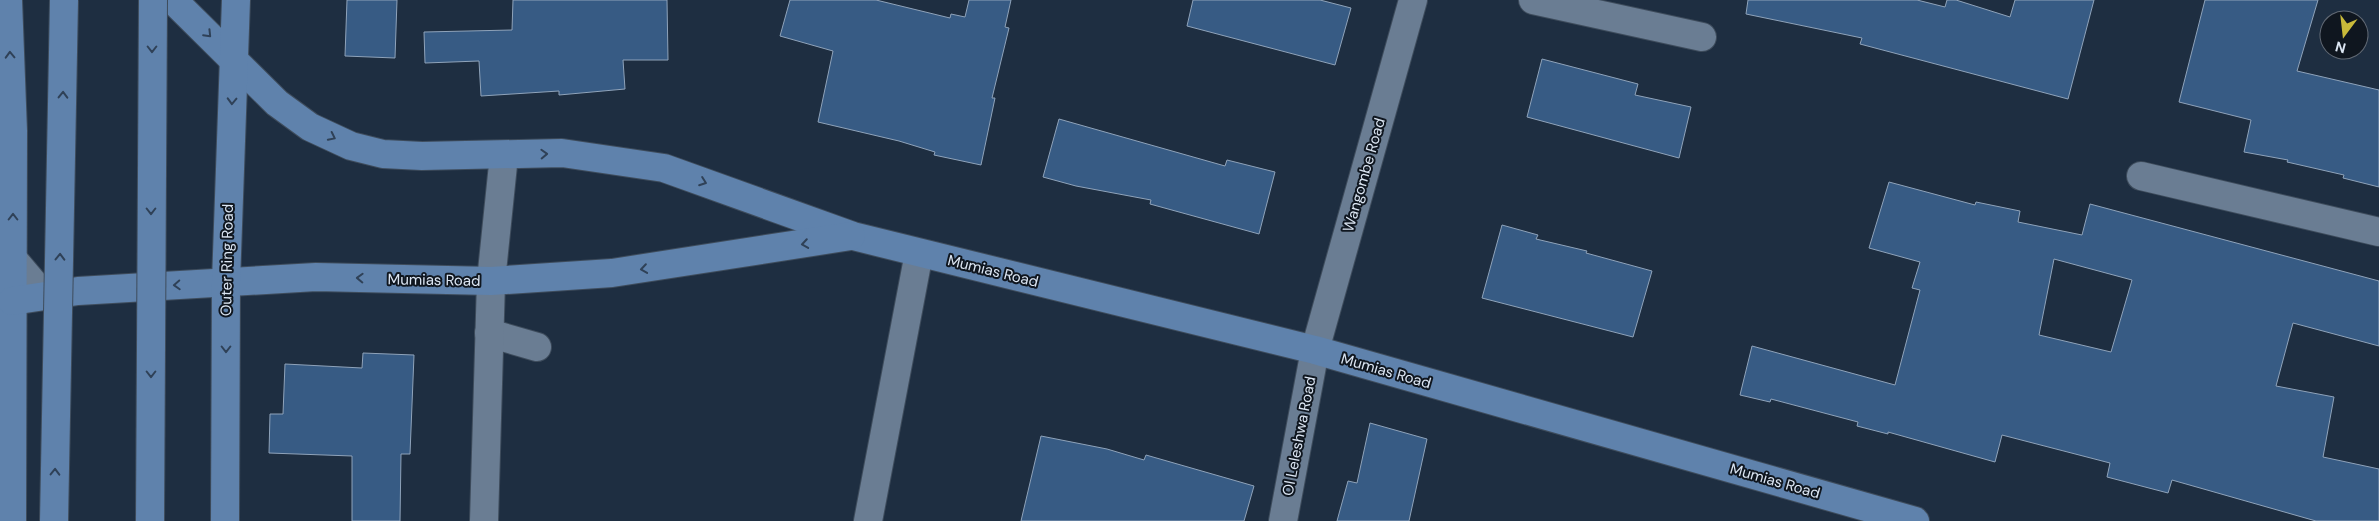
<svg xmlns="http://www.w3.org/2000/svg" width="2379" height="521" viewBox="0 0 2379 521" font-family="'DM Sans',sans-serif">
	<rect width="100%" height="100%" fill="#1e2e41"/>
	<!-- building -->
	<g fill="#375b84" stroke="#8fa3ba" fill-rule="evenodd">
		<path d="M347 0H397L395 58 345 56Z"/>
		<path d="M513 0H667L668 60H623L625 89 559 95V91L481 96 479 61 425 63 424 32 512 30Z"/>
		<path d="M790 0H876L950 18 951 14 965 17 969 0H1011L1005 27 1009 28 992 98H995L981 165 934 155 935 152 899 141 818 122 833 51 780 36Z"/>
		<path d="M1193 0H1320L1351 8 1335 65 1187 26Z"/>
		<path d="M1748 0H1917L1945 7 1947 0H1956L2010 17 2015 0H2094L2068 99 1860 44 1862 38 1746 14Z"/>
		<path d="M2205 0H2318L2297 71 2379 90V187L2343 178 2344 175 2287 162 2288 160 2244 152 2251 120 2179 102Z"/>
		<path d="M1542 59 1638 84 1635 95 1691 107 1679 158 1527 117Z"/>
		<path d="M1059 119 1225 166 1227 160 1275 172 1259 234 1150 204 1151 200 1076 186 1043 177Z"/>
		<path d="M1889 182 1975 205 1976 202 2020 211 2018 222 2082 235 2090 204 2379 281V346L2293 323 2276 386 2334 397 2323 457 2379 469V521H2316L2172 480 2168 493 2107 477 2110 463 2002 435 1995 462 1888 432V434L1857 426 1858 422 1771 399 1770 402 1740 395 1752 346 1895 385 1920 290 1912 288 1920 262 1869 248ZM2054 259 2132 280 2111 352 2039 335Z"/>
		<path d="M1502 225 1538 235 1536 239 1587 251 1586 253 1652 271 1633 337 1482 298Z"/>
		<path d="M363 353 414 355 410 454H401L400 521H352V456L269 453 270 414H283L285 364 362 368Z"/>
		<path d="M1370 423 1427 439 1409 521H1337L1348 481 1357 483Z"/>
		<path d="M1041 436 1107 449 1144 460 1146 455 1254 486 1244 521H1021Z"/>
	</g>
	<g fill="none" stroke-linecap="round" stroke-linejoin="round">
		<!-- minor casing -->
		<g stroke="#3e4c5c" stroke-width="30">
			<g id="minor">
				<path d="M1533 0 1702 37"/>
				<path d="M2141 176 2379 232"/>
				<path d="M13 259 41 292 67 291"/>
				<path d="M489 333 537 347"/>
				<path d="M484 521 491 281 504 155"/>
				<path d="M868 521 919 253"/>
				<path d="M1283 521 1315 350 1413 0"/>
			</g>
		</g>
		<!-- major casing -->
		<g stroke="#3e4c5c" stroke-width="30">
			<g id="major">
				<path d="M8 0 13 131 12 521"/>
				<path d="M173 0 277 103 310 127 351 146 383 154 422 156 562 153 664 168 853 236 1315 350 1915 521"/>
				<path d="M12 301 78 291 316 277 491 281 612 273 851 236"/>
				<path d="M225 521 226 282 236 0"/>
			</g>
		</g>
		<!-- minor -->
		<use href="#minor" stroke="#6a7d93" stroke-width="28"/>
		<!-- major -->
		<use href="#major" stroke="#5f82ac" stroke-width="28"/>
		<!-- major-bridge casing -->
		<g stroke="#3e4c5c" stroke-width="30" stroke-linecap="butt">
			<g id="major-bridge">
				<path d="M54 521 64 0"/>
				<path d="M150 521 153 0"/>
			</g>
		</g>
		<!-- major-bridge -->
		<use href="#major-bridge" stroke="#5f82ac" stroke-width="28"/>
	</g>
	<!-- one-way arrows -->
	<defs><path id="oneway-chevron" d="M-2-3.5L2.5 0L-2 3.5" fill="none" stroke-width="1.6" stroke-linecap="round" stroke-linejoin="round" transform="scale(1.25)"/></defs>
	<g stroke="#2f4157">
		<use href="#oneway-chevron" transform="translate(208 34) rotate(46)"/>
		<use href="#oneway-chevron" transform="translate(152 49) rotate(90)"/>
		<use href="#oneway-chevron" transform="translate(10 55) rotate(-92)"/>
		<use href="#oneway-chevron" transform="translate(63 95) rotate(-89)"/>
		<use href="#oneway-chevron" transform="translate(232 101) rotate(92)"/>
		<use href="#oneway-chevron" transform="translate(332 137) rotate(26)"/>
		<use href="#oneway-chevron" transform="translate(544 154) rotate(-2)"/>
		<use href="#oneway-chevron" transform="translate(703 182) rotate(20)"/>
		<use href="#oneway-chevron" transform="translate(151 211) rotate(90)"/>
		<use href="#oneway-chevron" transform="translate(13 217) rotate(-90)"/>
		<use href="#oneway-chevron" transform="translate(805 244) rotate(171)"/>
		<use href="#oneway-chevron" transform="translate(60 257) rotate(-89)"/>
		<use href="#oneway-chevron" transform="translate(644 269) rotate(172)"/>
		<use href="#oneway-chevron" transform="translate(360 278) rotate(-178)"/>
		<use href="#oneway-chevron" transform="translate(177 285) rotate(177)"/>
		<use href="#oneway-chevron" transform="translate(226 349) rotate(90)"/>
		<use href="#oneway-chevron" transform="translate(151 374) rotate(90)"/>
		<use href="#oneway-chevron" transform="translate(55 472) rotate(-89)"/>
	</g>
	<g text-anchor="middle" stroke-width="4" stroke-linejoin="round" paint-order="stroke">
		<!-- street labels -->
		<g font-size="15" fill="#dce6f3" stroke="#0f161f">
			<text transform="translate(1364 175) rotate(-74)" y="5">Wangombe Road</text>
			<text transform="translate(227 260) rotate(-89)" y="5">Outer Ring Road</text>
			<text transform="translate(993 271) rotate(14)" y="5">Mumias Road</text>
			<text transform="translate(434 280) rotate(1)" y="5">Mumias Road</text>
			<text transform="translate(1386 371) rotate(16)" y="5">Mumias Road</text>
			<text transform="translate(1299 436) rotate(-79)" y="5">Ol Leleshwa Road</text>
			<text transform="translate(1775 481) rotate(16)" y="5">Mumias Road</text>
		</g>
	</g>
	<!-- north arrow -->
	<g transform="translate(2344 35) rotate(195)"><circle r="24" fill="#0f161f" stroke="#616974"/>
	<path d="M0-4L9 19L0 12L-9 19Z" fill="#c9ba3a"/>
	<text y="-8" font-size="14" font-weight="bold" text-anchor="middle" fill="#dce6f3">N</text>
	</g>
</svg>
